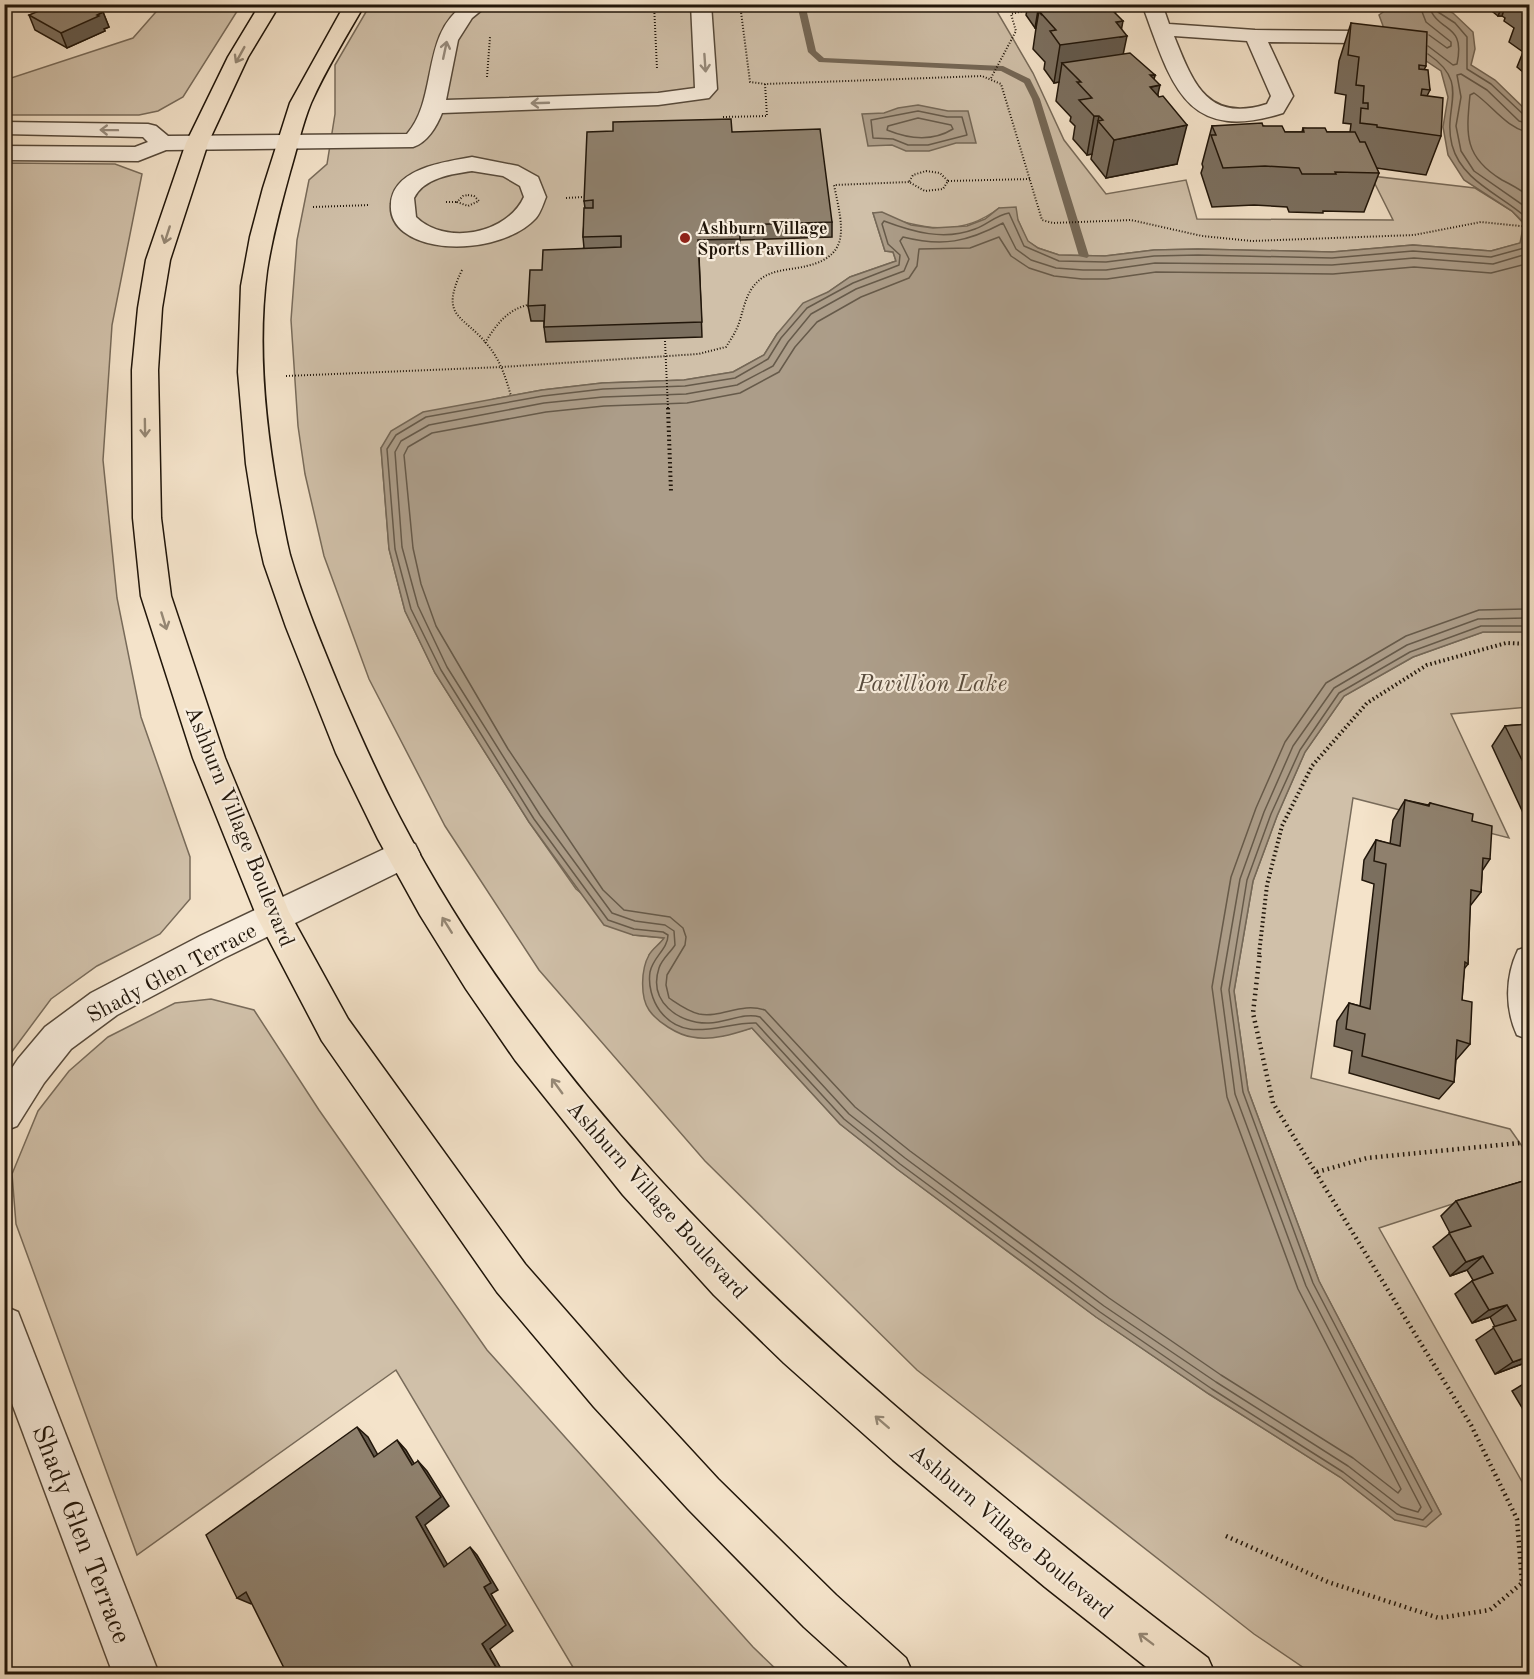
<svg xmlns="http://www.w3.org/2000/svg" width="1534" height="1679" viewBox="0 0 1534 1679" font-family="'Old Standard TT',serif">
	<rect width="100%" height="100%" fill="#f4e3ca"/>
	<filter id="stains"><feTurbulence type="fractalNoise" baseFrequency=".00333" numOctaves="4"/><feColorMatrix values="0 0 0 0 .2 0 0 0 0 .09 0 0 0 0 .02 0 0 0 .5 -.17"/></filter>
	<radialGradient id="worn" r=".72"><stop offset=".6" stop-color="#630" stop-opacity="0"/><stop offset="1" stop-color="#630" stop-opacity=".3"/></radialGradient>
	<!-- green -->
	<g fill="#d0c0a9" stroke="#786b5a" stroke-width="1.5">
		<path d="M813 4 815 9 995 8 1033 73 1064 140 1106 194 1186 180 1197 219 1393 220 1371 176 1475 188 1512 211 1524 224 1521 243 1491 251 1413 245 1332 252 1198 249 1154 250 1105 256 1059 255 1038 248 1027 241 1018 220 999 208C958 240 919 227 873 213L885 251 893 252 896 261 850 277 828 292 777 334 764 355 733 372 684 380 602 383 542 390 494 399 381 448 389 549 405 611 435 673 529 822 576 889 633 935 665 938 649 955 722 1036 752 1028 840 1124 897 1169 1096 1317 1209 1394 1340 1477 1395 1520 1441 1514 1319 1281 1248 1090 1234 991 1253 881 1277 816 1305 752 1344 696 1413 657 1483 632H1529V707L1451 714 1509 838 1353 798 1311 1078 1510 1129 1529 1156V1179L1379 1228 1529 1494V1674H1313L1254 1634 917 1370 705 1161 539 970 445 826 369 679 324 556 305 474 298 426 291 320 297 240 309 180 327 164 335 114V65L370 5Z"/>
		<path d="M162 5H241L183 97 158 111 139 115H5V80L133 38Z"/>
		<path d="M5 163 115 164 142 174 112 325 103 460 117 598 141 717 190 857V899L160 934 97 966 51 999 5 1061Z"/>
		<path d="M211 999 254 1010 319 1110 487 1350 753 1647 781 1674H577L396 1370 137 1555 16 1224 12 1174 38 1111 69 1071 108 1037 175 1003Z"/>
	</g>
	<!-- water -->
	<g fill="#ac9d89" stroke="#746756" stroke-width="1.5">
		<path d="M1393 5H1437L1453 13 1473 32 1475 49 1471 65 1495 80 1529 113V632H1483L1413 657 1344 696 1305 752 1277 816 1253 881 1234 991 1248 1090 1319 1281 1441 1514 1426 1527 1395 1520 1340 1477 1209 1394 1096 1317 897 1169 840 1124 752 1028C734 1034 711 1041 692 1037 678 1035 657 1022 649 1010 640 997 641 969 649 955 652 949 660 944 664 938L633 935 604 925 529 822 435 673 405 611 389 549 381 448 391 431 423 412 542 390 602 383 684 380 733 372 764 355 777 334 803 303 828 292 850 277 896 261 893 252 885 251 873 213 882 212 911 225 933 228 967 226 985 219 999 208 1016 207 1018 220 1028 241 1038 248 1059 255 1105 256 1154 250 1198 249 1332 252 1413 245 1491 251 1520 243 1524 223 1512 211 1464 180 1448 155 1443 127 1448 97 1441 71 1386 34 1379 15Z"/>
		<path d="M918 105 948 111H968L976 143H956L929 151H906L892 145 868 146 862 114 884 113 898 108Z"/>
	</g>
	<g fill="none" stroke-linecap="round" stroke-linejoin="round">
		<!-- shore -->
		<g stroke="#665a4a" stroke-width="1.5">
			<path d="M1419 4 1426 22 1451 42V46L1447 48 1429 35"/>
			<path d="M1428 4C1438 35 1466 21 1457 64L1453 65 1428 46"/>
			<path d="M1436 4 1438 12 1455 23 1467 37V69L1491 84 1524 115 1530 116"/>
			<path d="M1428 54C1472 84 1442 106 1452 145 1462 183 1505 196 1530 221"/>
			<path d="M918 111 947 117H962L967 135 928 145H908L893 139 873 138 871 120Z"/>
			<path d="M918 118 951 125 953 129C932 142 909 139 887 130L888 126Z"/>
			<path d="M1530 124 1519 121 1487 90 1461 74 1457 75 1461 97 1456 126 1461 151 1474 171 1530 210"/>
			<path d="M1530 133C1506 128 1493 106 1474 93L1470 95C1466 135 1464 157 1502 180 1512 185 1521 190 1530 197"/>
			<path d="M1530 229 1524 248 1491 257 1413 251 1332 258 1198 255 1154 256 1106 262 1059 261 1024 246 1009 213C996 215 987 225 975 229 944 241 913 232 884 221L882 224 888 244 900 255 899 265 853 283 807 308 781 338 768 359 735 378 685 386 603 389 543 396 426 417 396 435 387 449 395 549 411 609 441 670 534 819 608 920 634 929 663 932 668 935C668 949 653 957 650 972 648 985 652 1000 660 1011 686 1045 722 1022 756 1023L844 1119 900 1164 1100 1312 1212 1389 1343 1472 1397 1514 1423 1520 1432 1511 1313 1283 1243 1092 1229 990 1247 880 1271 814 1300 750 1339 693 1410 652 1481 626H1530"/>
			<path d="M1530 253 1493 264 1414 258 1332 265 1155 263 1106 270H1083L1056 268 1031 260 1016 249 1003 223C967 242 943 247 903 237L900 241 909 259 904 271 856 289 811 314 788 342 773 366 737 385 686 394 603 397 544 403 429 425 401 441 395 452 402 547 418 606 447 667 540 815 612 913 635 921 665 925 674 931 675 945C670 953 662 959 659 968 648 1001 678 1024 709 1023 726 1023 744 1012 760 1017L849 1114 905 1158 1104 1306 1216 1382 1348 1466 1401 1507 1418 1512 1421 1507 1306 1286 1235 1094 1221 989 1240 879 1264 812 1293 746 1334 688 1407 645 1478 619 1530 618"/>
			<path d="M1530 263 1491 273 1414 267 1333 274 1156 272 1107 279H1082L1054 276 1029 268 1011 256 999 237 970 248 919 249 917 266 909 278 861 297 817 322 795 347 779 372 740 393 687 403 604 406 546 412 432 433 408 447 404 455 413 548 421 584 436 626 508 749 603 890 624 910 670 917 683 928 686 937 685 945 667 975 666 985 669 998C678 1004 687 1011 699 1014 722 1018 741 1002 765 1010L855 1107 910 1151 1109 1298 1221 1375 1353 1458 1398 1493 1401 1489 1298 1289 1227 1097 1212 987 1231 877 1256 808 1285 742 1326 683 1406 636 1479 610 1530 609"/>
		</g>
		<!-- stream -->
		<path fill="#746756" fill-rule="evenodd" d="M797 4H805L816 51 824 58 1003 66 1030 79 1040 99 1089 256 1087 258 1079 256 1032 99 1024 83 1001 71 819 62 808 52Z"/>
		<!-- minor casing -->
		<g stroke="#56493a" stroke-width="3">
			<g id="minor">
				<path d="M466 4H489L472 18 458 40 446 100 658 93 695 88 691 4H711L717 89 709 98 658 105 442 113C437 126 427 143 413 147L166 150 138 161 4 160V146L135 147 148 142 143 137 4 134V122L148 124 156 126 168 136 407 134C439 97 420 33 466 4Z"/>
				<path d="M1142 4H1162L1169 24 1255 30 1355 31 1362 33 1365 37 1362 41 1355 43 1268 42 1293 96 1283 113C1183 145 1171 81 1142 4ZM1174 36 1247 41 1271 96 1267 104C1207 123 1193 83 1174 36Z"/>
				<path d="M472 157 518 166 538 177 546 197C543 204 541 212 536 218 509 248 437 257 404 232 395 225 390 215 391 204 393 168 445 162 472 157ZM472 171 503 176 520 186 524 197C507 234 446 246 416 217L414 198C424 178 451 174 472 171Z"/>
				<path d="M403 840 415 844 420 854 415 864 224 958 117 1015 71 1049 44 1083 17 1126 4 1131V1080L18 1059 45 1027 91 993 200 936Z"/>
				<path d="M1530 946V1040L1517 1035C1505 1009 1505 977 1518 950Z"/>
				<path d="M4 1306 18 1312 159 1674H113L4 1382Z"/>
			</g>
		</g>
		<!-- major casing -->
		<g stroke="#21160a" stroke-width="3">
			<g id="major">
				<path d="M260 4H280L248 57 208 143 170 260 162 308 158 370 161 518 171 596 225 758 289 912 348 1019 525 1264 624 1377 718 1479 836 1595 906 1658 913 1674H856L804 1627 688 1509 594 1407 497 1292 322 1041 257 917 193 758 141 596 133 518 132 370 138 308 146 260 186 143 228 57Z"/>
				<path d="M345 4H365C346 37 326 69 311 103 302 125 297 149 290 172 281 205 272 237 267 271 257 345 265 422 278 495 282 515 285 535 290 555 303 600 322 645 340 689 359 733 378 776 400 818 537 1079 751 1289 976 1474 1052 1537 1129 1599 1208 1658L1215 1674H1155L1045 1587 893 1460 784 1363 714 1295 623 1195 515 1060 466 989 420 915 378 839 336 753 286 627 264 564 257 533 246 464 238 372 241 286 250 237 263 188 290 103Z"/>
			</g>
		</g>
		<!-- path-far2 -->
		<g stroke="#21160a" stroke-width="2" stroke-dasharray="1 2" stroke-linecap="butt">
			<path d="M654 4 657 69"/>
			<path d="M740 4 750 82 765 84 982 76 1001 84 1042 220 1053 223 1131 220 1202 236 1252 241 1414 235 1481 222 1530 227"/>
			<path d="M487 77 490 37"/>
			<path d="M991 78 1016 31 1011 14 1031 9"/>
			<path d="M723 117 767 116 765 84"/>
			<path d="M926 171 940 173 948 181 943 189 925 191 909 182 913 175Z"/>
			<path d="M948 181 1030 179"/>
			<path d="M468 195 474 196 479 201 468 206 457 202 463 196Z"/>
			<path d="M566 198 584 197"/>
			<path d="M446 202H457"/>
			<path d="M313 207 370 205"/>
			<path d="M462 270C438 320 465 314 490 348 501 362 506 379 511 396"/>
			<path d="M665 341 668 409"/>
			<path d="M485 343C497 323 509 308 532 304"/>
			<path d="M286 376 502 367 698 354 726 347C731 339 736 332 739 323 745 305 746 290 762 278 772 271 785 270 797 268 853 259 843 229 834 185L909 182"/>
		</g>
		<!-- path-far1 -->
		<g stroke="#21160a" stroke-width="4" stroke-dasharray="1.5 3" stroke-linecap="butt">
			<path d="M668 408 671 492"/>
			<path d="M1259 954 1267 885 1282 826 1312 766 1367 703 1427 665 1506 643 1530 644"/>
		</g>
		<!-- path -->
		<g stroke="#21160a" stroke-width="4.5" stroke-dasharray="1.5 4" stroke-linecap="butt">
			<path d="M1317 1172 1367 1158 1530 1142"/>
			<path d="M1226 1536 1328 1582 1439 1618 1490 1610 1522 1583 1517 1519 1471 1425 1273 1103 1253 1013 1260 952"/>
		</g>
		<!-- minor -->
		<use href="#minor" fill="#f8eddd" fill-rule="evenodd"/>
		<!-- major -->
		<use href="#major" fill="#f4e3ca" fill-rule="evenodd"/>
	</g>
	<!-- wall -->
	<g fill="#7b6f5f" stroke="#21160a" stroke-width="1.5">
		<path d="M1028 4H1117L1115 14 1121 28 1123 54 1155 75 1154 79 1158 95 1177 164 1106 178 1091 159 1092 154 1087 155 1073 139 1075 126 1070 121 1071 117 1056 101 1059 82 1054 83 1044 69 1045 62 1033 49 1036 28H1035L1026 15Z"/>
		<path d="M1483 4H1530V78L1517 67 1523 52 1509 42 1514 28 1504 21 1505 18 1502 16H1498Z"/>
		<path d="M57 8 103 12 109 27 104 29 105 31 67 48 35 30 29 15Z"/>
		<path d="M1351 23 1426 66 1424 70 1430 90 1427 96 1441 136 1426 175 1376 168 1379 173 1364 212 1323 211V213L1289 212 1287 207 1254 205 1212 207 1201 173 1203 167 1202 164 1212 126H1263L1285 132H1302L1303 128 1327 132H1350L1351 124 1343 123 1346 95 1335 93 1339 61Z"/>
		<path d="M732 132 832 222V237L740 240V254L699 255 702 337 546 342 544 327V321H531L528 306 542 270 584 248 583 237 585 208 584 201Z"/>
		<path d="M1530 724V817H1525L1492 746 1505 726Z"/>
		<path d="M1405 800 1428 805 1430 803 1472 821 1490 859 1482 871 1481 892 1470 906 1468 964 1464 969 1462 1000 1470 1044 1456 1060 1454 1082 1439 1099 1349 1073 1352 1051 1334 1046 1337 1021 1349 1003 1360 1006 1374 884 1362 880 1364 860 1376 840 1390 844 1393 820Z"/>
		<path d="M1530 1179V1378L1522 1364 1495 1374 1476 1340 1495 1327 1490 1317 1472 1323 1455 1294 1473 1280 1467 1270 1450 1276 1433 1247 1450 1233 1441 1216 1456 1201Z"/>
		<path d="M1530 1380V1421L1512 1391Z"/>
	</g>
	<!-- shaded-wall -->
	<g fill="#645a4d" stroke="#21160a" stroke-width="1.5">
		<path d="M1039 4H1042L1041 14 1039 11 1036 28H1035Z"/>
		<path d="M1104 4H1117L1111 38 1116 22 1123 21 1120 37 1127 36 1119 74 1062 63 1059 82 1054 83 1060 45Z"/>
		<path d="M1503 4H1506L1502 16H1498Z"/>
		<path d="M103 12 109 27 104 29 105 31 67 48 61 33Z"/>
		<path d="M1150 75H1155L1152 87 1160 85 1151 124 1144 113Z"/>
		<path d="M1094 116H1099L1092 154 1087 155Z"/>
		<path d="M1187 125 1177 164 1106 178 1114 140Z"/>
		<path d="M1483 1256 1467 1270 1450 1276 1466 1262Z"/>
		<path d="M1507 1305 1490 1317 1472 1323 1489 1310Z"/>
		<path d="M1530 1356V1359L1522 1364 1495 1374 1513 1362Z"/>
		<path d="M357 1427 368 1437 384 1466 374 1457Z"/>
		<path d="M397 1440 406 1450 421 1475 412 1465Z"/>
		<path d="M418 1461 427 1471 449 1506 425 1525 453 1574 444 1567 416 1517Z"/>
		<path d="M470 1547 477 1555 498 1590 491 1594 513 1631 490 1649 504 1674H500L482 1644 484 1587Z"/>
		<path d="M246 1592 259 1599 251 1604 237 1598Z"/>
	</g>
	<!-- building -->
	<g fill="#8f816e" stroke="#21160a" stroke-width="1.5">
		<path d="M66 4H89L103 12 97 15 99 16 61 33 29 15 51 6 57 8Z"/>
		<path d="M1053 4H1106L1123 21 1116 22 1127 36 1060 45 1050 31 1056 30 1039 11 1055 9Z"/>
		<path d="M1351 23 1427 32 1426 66 1419 65V69L1428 70 1430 90 1422 89 1421 95 1443 98 1441 136 1377 127V125L1360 123 1361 108 1368 109V103H1363L1364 86 1356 85 1359 57 1348 55Z"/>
		<path d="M1130 53 1155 75H1150L1160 85 1150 87 1159 97 1163 96 1187 125 1114 140 1098 121 1103 120 1099 116H1094L1079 100 1092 98 1077 82H1081L1062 63Z"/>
		<path d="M731 119 732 132 820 129 832 222 739 225 740 239 698 240 702 322 544 327 545 305 528 306 530 270H542L543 250 621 247V236L583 237 584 208H593V200L584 201 587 132 613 131V122Z"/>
		<path d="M1262 123 1263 126H1282L1285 132H1304L1303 128H1325L1327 132H1355L1360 142H1365L1379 173 1335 172 1336 174H1302L1299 168 1265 166 1223 168 1211 135H1216L1212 126Z"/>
		<path d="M1530 724V776L1505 726Z"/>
		<path d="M1405 800 1429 806 1430 803 1473 814 1472 821 1492 826 1490 859 1483 858 1481 892 1471 890 1468 964 1465 962 1462 1000 1472 1002 1470 1044 1457 1040 1454 1082 1362 1056 1365 1034 1346 1029 1349 1003 1370 1009 1386 864 1374 861 1376 840 1400 846Z"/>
		<path d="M1530 1179V1356L1513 1362 1493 1327 1516 1320 1507 1305 1489 1310 1472 1281 1493 1273 1483 1256 1466 1262 1449 1233 1471 1226 1456 1201Z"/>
		<path d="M357 1427 374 1457 397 1440 412 1465 418 1461 441 1497 416 1517 444 1567 470 1547 491 1583 484 1587 506 1625 482 1644 500 1674H287L246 1592 237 1598 206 1535Z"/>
	</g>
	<!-- one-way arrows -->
	<defs><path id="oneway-shaft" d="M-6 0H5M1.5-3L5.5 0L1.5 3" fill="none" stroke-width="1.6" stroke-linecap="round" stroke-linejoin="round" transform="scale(1.5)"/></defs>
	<g stroke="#978c7e">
		<use href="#oneway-shaft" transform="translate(445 50) rotate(-78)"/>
		<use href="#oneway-shaft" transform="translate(705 63) rotate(86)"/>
		<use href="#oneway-shaft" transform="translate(540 103) rotate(178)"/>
		<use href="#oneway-shaft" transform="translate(109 130) rotate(-179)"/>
	</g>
	<g stroke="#958774">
		<use href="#oneway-shaft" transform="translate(240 55) rotate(119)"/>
		<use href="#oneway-shaft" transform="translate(167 235) rotate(108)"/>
		<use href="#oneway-shaft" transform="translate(145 428) rotate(89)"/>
		<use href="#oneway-shaft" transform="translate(164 621) rotate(73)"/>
		<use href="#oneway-shaft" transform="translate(447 925) rotate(-122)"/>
		<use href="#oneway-shaft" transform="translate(557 1086) rotate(-126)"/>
		<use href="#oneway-shaft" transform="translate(882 1422) rotate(-139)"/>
		<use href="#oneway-shaft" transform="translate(1146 1639) rotate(-143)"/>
	</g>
	<!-- markers -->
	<circle fill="#8f2418" stroke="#f8eddd" stroke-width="2" cx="685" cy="238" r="6"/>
	<g text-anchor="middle" stroke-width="4.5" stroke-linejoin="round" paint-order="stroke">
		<!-- far-poi labels -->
		<g font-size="18" font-weight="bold" fill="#21160a" stroke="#f8eddd" text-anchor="start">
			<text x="697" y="234">Ashburn Village<tspan x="697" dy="21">Sports Pavillion</tspan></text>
		</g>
		<!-- street labels -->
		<g font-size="22" fill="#21160a" stroke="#f8eddd">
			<text transform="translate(241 826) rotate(68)" y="8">Ashburn Village Boulevard</text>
			<text transform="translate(171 972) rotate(-28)" y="8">Shady Glen Terrace</text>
			<text transform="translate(658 1199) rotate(48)" y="8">Ashburn Village Boulevard</text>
			<text transform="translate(1012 1531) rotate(40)" y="8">Ashburn Village Boulevard</text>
		</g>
		<!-- water labels -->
		<g font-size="24" font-style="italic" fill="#594c3d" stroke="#f8eddd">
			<text x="932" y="691">Pavillion Lake</text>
		</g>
		<!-- near-street labels -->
		<g font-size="27" fill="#21160a" stroke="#f8eddd">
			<text transform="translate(82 1534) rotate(69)" y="9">Shady Glen Terrace</text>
		</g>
	</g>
	<!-- margin -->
	<rect width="1534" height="1679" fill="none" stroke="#f4e3ca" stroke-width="24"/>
	<rect x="6" y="6" width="1522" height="1667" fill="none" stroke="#21160a" stroke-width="3"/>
	<rect x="12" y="12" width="1510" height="1655" fill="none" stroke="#21160a" stroke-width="1.5"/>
	<rect width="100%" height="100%" filter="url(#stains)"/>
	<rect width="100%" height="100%" fill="url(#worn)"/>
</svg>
